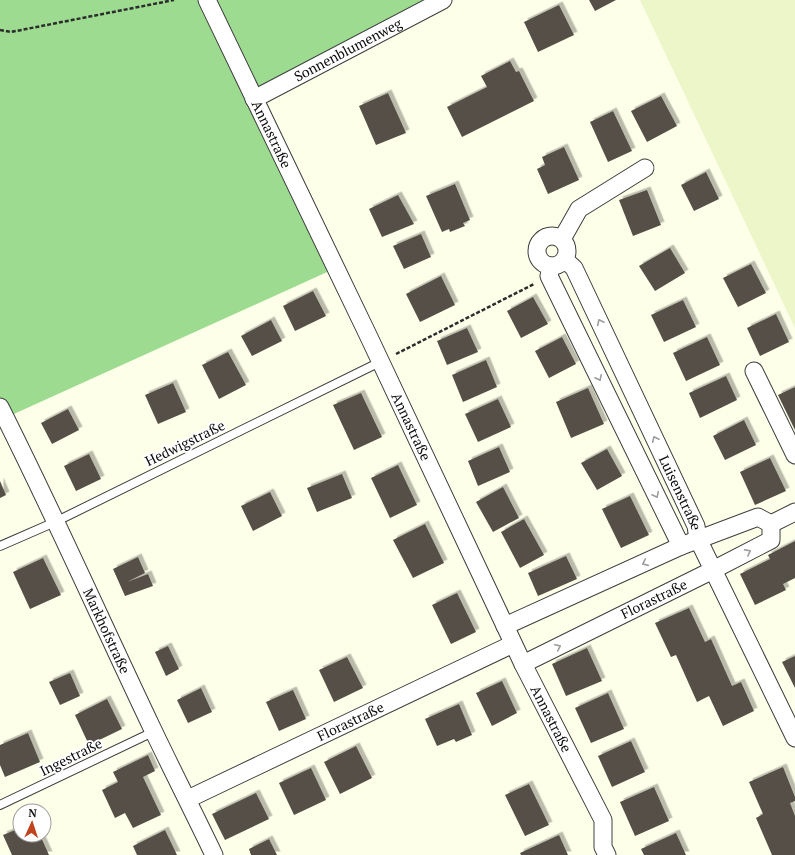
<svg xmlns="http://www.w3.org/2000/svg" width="795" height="855" viewBox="0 0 795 855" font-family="'PT Serif',serif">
	<defs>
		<filter id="shadow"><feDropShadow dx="3.5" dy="-3.5" stdDeviation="0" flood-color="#0004"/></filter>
	</defs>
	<rect width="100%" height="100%" fill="#fdffe9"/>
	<!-- farmland -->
	<path fill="#edf6c8" d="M640 0H795V328Z"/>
	<!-- forest -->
	<path fill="#9ddc90" d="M0 0H443L254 99 336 268 5 418 0 406Z"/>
	<!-- building -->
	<g fill="#545047" filter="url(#shadow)">
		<path d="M589 0H616L595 11Z"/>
		<path d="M559 5 574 35 538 52 524 22Z"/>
		<path d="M510 61 516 72 519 71 534 101 462 137 447 107 487 87 481 76Z"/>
		<path d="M388 93 406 133 376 145 359 106Z"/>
		<path d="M661 96 677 126 647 142 631 111Z"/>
		<path d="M613 111 632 151 608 162 590 122Z"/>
		<path d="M564 147 579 180 548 194 537 169 545 165 542 157Z"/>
		<path d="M706 172 719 199 694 211 681 185Z"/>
		<path d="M455 184 470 220 463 223 465 226 450 232 449 229 442 232 426 196Z"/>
		<path d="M647 190 661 225 633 236 619 200Z"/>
		<path d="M398 195 414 224 382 237 369 209Z"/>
		<path d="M421 234 431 257 404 269 393 246Z"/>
		<path d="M670 248 685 273 655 291 639 266Z"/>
		<path d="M751 264 766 293 738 307 723 278Z"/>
		<path d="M441 276 455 305 420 322 406 294Z"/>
		<path d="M313 291 326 316 295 331 283 306Z"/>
		<path d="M533 297 548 324 521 338 507 311Z"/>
		<path d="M683 300 696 327 664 342 651 315Z"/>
		<path d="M776 314 789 342 760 356 747 328Z"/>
		<path d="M271 320 282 341 252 356 241 336Z"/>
		<path d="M467 328 478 352 447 365 437 341Z"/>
		<path d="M562 337 576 364 549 378 535 351Z"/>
		<path d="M707 337 720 365 686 381 673 353Z"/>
		<path d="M228 352 246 385 219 399 202 365Z"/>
		<path d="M486 360 497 387 463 402 452 375Z"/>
		<path d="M726 376 737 400 700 418 689 393Z"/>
		<path d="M173 383 186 412 158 424 145 395Z"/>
		<path d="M795 387V430L778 395Z"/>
		<path d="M588 388 604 424 571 438 556 402Z"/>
		<path d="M361 393 382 437 354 450 333 405Z"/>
		<path d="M498 399 511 427 478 442 465 414Z"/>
		<path d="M68 409 79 430 52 444 41 423Z"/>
		<path d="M744 420 756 445 725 460 713 436Z"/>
		<path d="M499 447 510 472 478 486 468 461Z"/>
		<path d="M607 449 622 476 597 490 581 463Z"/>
		<path d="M89 454 101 479 76 491 64 466Z"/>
		<path d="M770 458 786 491 755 505 740 472Z"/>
		<path d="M398 465 417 505 390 518 371 478Z"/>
		<path d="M342 474 352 498 317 512 307 488Z"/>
		<path d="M0 481 6 495 0 498Z"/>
		<path d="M503 487 519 518 493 532 476 502Z"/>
		<path d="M270 492 282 516 253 531 241 506Z"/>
		<path d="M630 496 649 535 621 548 602 509Z"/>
		<path d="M524 519 544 555 520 568 501 532Z"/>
		<path d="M425 524 444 563 413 578 393 540Z"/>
		<path d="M795 541V578L783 584 786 590 755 605 740 574 770 559 768 555Z"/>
		<path d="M566 556 577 579 538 596 528 573Z"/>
		<path d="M138 557 145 573 127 582 148 574 153 586 125 596 113 569Z"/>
		<path d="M43 558 61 595 30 609 13 572Z"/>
		<path d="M457 593 476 632 451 644 432 605Z"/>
		<path d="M689 608 705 642 711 639 732 686 741 682 754 711 723 726 709 696 697 702 676 655 671 657 655 623Z"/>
		<path d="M168 646 179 669 166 676 155 652Z"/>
		<path d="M587 648 602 681 566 696 552 664Z"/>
		<path d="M795 656V688L782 662Z"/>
		<path d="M347 657 363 688 334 702 319 670Z"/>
		<path d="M70 673 80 696 60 705 49 682Z"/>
		<path d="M502 681 517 713 492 726 476 693Z"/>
		<path d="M201 688 212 712 188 723 177 700Z"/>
		<path d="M293 690 306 719 279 731 266 702Z"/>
		<path d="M608 693 624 729 591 743 575 708Z"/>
		<path d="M107 699 122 729 89 745 75 715Z"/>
		<path d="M459 704 472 735 456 742 454 739 437 746 425 719Z"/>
		<path d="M28 733 40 762 5 777 0 765V745Z"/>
		<path d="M631 741 645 772 612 787 598 756Z"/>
		<path d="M356 746 372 778 340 794 324 762Z"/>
		<path d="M148 755 155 771 143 777 161 815 133 828 125 813 115 818 102 790 118 782 113 772Z"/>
		<path d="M783 767 795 797V801L790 803 795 816V855H772L756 818 763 814 749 782Z"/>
		<path d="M311 768 326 800 294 815 279 783Z"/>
		<path d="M529 784 549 825 525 836 505 795Z"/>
		<path d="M654 787 669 821 635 836 620 802Z"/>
		<path d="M256 793 269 819 225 840 212 814Z"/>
		<path d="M20 828V835H40L49 855H12L3 835Z"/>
		<path d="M165 830 177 855H137L133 846Z"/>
		<path d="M676 833 686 855H644L641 849Z"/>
		<path d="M559 835 568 855H521L520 853Z"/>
		<path d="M269 839 277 855H251L249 849Z"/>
	</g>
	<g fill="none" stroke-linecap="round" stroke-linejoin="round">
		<!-- service casing -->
		<g stroke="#3e3e3e" stroke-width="10">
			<g id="service">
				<path d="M0 546 55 522 380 362"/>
				<path d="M0 805 153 732"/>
			</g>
		</g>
		<!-- minor casing -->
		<g stroke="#3e3e3e" stroke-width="19">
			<g id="minor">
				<path id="s1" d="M207 0 368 335 523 664 603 820V847L607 855"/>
				<path id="s2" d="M254 99 443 0"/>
				<circle cx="552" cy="251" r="15"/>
				<path d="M562 239 579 209 645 168"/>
				<path id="s3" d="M565 260 574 268 696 526 698 539 795 738"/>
				<path d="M551 266 549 276 681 546"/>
				<path d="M754 371 795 455"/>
				<path id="s4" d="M0 407C54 514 102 623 153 730 173 772 194 813 214 855"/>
				<path d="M771 524 795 512"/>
				<path d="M505 626 681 546 758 517 771 524V540L713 570 523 664"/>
				<path id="s5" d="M188 799 513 644"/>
			</g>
		</g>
		<!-- path -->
		<g stroke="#2d2d2d" stroke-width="2.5" stroke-dasharray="4 2" stroke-linecap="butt">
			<path d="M0 30 11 32 174 0"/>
			<path d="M396 354 534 284"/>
		</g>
		<!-- service -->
		<use href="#service" stroke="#fff" stroke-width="8"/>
		<!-- minor -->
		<use href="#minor" stroke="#fff" stroke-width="17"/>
	</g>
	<!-- one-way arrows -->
	<defs><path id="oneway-chevron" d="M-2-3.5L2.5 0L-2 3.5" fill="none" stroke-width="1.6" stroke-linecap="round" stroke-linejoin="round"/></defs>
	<g stroke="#9d9d9d">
		<use href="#oneway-chevron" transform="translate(600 322) rotate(-116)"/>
		<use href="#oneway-chevron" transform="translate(599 378) rotate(64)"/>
		<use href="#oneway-chevron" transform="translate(655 439) rotate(-115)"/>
		<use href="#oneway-chevron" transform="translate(656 495) rotate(64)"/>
		<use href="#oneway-chevron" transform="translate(748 552) rotate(-28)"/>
		<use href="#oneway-chevron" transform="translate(645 563) rotate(156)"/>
		<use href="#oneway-chevron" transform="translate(558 647) rotate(-26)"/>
	</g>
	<g text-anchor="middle" stroke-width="4" stroke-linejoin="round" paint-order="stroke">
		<!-- street labels -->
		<g font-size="14" fill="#0b0b0b" stroke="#fff">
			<text dy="5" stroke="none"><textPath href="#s2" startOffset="106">Sonnenblumenweg</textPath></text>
			<text dy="5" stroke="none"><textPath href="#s1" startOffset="149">Annastraße</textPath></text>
			<text dy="5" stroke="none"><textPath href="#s1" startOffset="473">Annastraße</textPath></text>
			<text transform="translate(185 443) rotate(-26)" y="5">Hedwigstraße</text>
			<text dy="5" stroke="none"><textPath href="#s3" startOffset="261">Luisenstraße</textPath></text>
			<text transform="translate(654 599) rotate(-26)" y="5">Florastraße</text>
			<text dy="5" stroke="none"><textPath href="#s4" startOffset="248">Markhofstraße</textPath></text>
			<text dy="5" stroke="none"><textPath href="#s1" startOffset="797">Annastraße</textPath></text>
			<text dy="5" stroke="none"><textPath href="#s5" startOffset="180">Florastraße</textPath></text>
			<text transform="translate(71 757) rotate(-26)" y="5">Ingestraße</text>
		</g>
	</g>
	<!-- north arrow -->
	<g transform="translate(32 823) rotate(3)"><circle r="19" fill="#ffffff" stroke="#9d9d9d"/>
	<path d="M0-3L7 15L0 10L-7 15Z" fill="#c0431e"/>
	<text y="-6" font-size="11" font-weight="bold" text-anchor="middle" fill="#0b0b0b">N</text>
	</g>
</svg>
